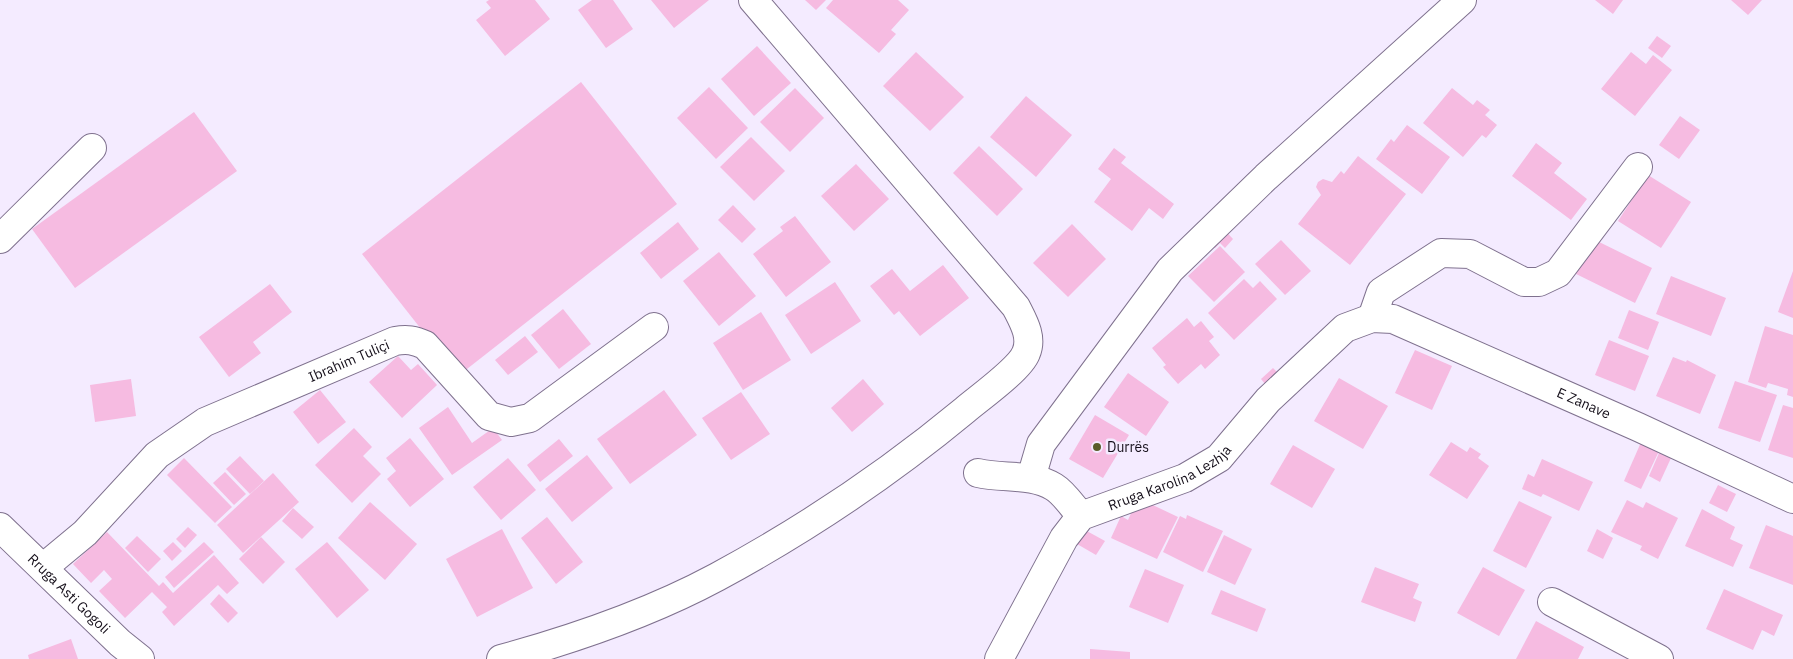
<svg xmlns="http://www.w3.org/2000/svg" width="1793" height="659" viewBox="0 0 1793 659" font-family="'IBM Plex Sans',sans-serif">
	<rect width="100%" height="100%" fill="#f4ebff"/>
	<!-- building -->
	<g fill="#f6bbe1">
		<path d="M489 0H535L550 19 505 56 476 20 491 8 486 2Z"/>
		<path d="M592 0H613L633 29 606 48 578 10Z"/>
		<path d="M651 0H709L674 28Z"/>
		<path d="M805 0H826L816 10Z"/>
		<path d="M833 0H898L909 10 891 30 896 34 879 53 826 8Z"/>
		<path d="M1595 0H1623L1613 14Z"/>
		<path d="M1731 0H1762L1748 15Z"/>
		<path d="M1657 36 1671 46 1662 58 1648 48Z"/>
		<path d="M757 46 791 83 754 116 721 79Z"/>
		<path d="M916 52 964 97 930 131 883 86Z"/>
		<path d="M1631 52 1646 64 1653 55 1672 70 1635 116 1601 89Z"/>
		<path d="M581 82 677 204 458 376 362 254Z"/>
		<path d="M709 87 748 128 716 159 677 118Z"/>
		<path d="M795 88 824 118 790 152 760 122Z"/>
		<path d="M1452 88 1473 105 1477 100 1490 110 1485 115 1497 125 1486 138 1482 135 1463 157 1423 123Z"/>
		<path d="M1026 96 1072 135 1036 177 990 137Z"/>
		<path d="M194 112 237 171 75 288 32 229Z"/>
		<path d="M1680 116 1700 130 1679 159 1659 145Z"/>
		<path d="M1407 125 1450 157 1422 194 1376 159 1391 139 1394 142Z"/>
		<path d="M751 137 785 171 754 201 720 167Z"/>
		<path d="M1536 143 1562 163 1554 173 1587 199 1571 220 1512 176Z"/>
		<path d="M979 146 1023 189 997 216 953 173Z"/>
		<path d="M1114 148 1126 157 1121 163 1174 204 1163 219 1149 208 1132 231 1094 202 1111 179 1098 169Z"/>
		<path d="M1358 156 1406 194 1350 265 1298 224 1321 195 1316 187 1318 182 1323 179 1332 182 1341 171 1344 174Z"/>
		<path d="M856 164 889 199 854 231 821 196Z"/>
		<path d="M1648 175 1691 202 1661 248 1618 221Z"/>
		<path d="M733 205 756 229 742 243 718 220Z"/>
		<path d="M795 216 831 262 786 297 753 254 783 231 780 227Z"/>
		<path d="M678 222 699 249 661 279 640 253Z"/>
		<path d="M1072 224 1106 259 1068 297 1033 263Z"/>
		<path d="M1220 225 1233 239 1225 248 1220 243 1215 248 1206 239Z"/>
		<path d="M1589 237 1652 268 1635 303 1572 272Z"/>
		<path d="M1281 240 1311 271 1285 295 1255 264Z"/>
		<path d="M1220 246 1245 272 1214 302 1188 276Z"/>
		<path d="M719 252 756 296 719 326 683 281Z"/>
		<path d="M943 265 969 298 920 336 899 311 894 315 870 286 892 269 910 291Z"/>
		<path d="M1793 271V318L1778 312Z"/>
		<path d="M1671 276 1726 298 1711 336 1656 314Z"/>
		<path d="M1244 279 1253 288 1260 281 1277 299 1234 340 1208 313Z"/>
		<path d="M835 282 861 321 811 354 785 315Z"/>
		<path d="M270 284 292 312 253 342 261 353 229 377 199 337Z"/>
		<path d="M563 309 591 344 559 369 531 335Z"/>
		<path d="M1629 310 1659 322 1648 350 1618 338Z"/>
		<path d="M761 312 791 360 743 390 713 343Z"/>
		<path d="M1187 318 1194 327 1201 321 1214 337 1209 341 1220 355 1205 369 1201 364 1178 384 1163 367 1166 365 1152 348Z"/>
		<path d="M1765 326 1793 335V397L1787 395 1788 389 1768 383 1766 388 1748 382Z"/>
		<path d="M525 336 538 352 508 375 495 360Z"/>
		<path d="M1609 340 1649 356 1635 391 1595 375Z"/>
		<path d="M1415 350 1452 366 1432 410 1395 393Z"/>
		<path d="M398 356 411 370 418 364 437 385 402 418 369 382Z"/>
		<path d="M1673 357 1686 362 1687 360 1716 375 1700 414 1656 396Z"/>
		<path d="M1273 368 1283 378 1270 390 1261 379Z"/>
		<path d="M1128 373 1169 402 1146 436 1104 407Z"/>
		<path d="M1339 378 1388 406 1363 449 1314 421Z"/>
		<path d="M131 379 136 416 95 422 90 385Z"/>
		<path d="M863 379 884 404 852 432 831 408Z"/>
		<path d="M1735 381 1777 395 1760 442 1718 428Z"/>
		<path d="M320 390 346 422 318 444 293 412Z"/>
		<path d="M664 390 697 435 630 484 597 439Z"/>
		<path d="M741 392 770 434 731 460 702 418Z"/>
		<path d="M1783 405 1793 408V458L1768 450Z"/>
		<path d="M448 407 472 443 493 428 502 440 452 475 419 428Z"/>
		<path d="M1095 415 1129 435 1103 478 1069 459Z"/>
		<path d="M354 428 372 447 363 456 381 474 352 503 315 465Z"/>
		<path d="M410 438 444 479 410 507 387 479 396 471 386 458Z"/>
		<path d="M559 439 573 456 540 482 527 465Z"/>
		<path d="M1642 440 1660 449 1641 489 1624 481Z"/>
		<path d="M1451 442 1467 452 1470 447 1481 454 1478 458 1489 466 1467 499 1429 475Z"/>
		<path d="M1293 445 1335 469 1312 508 1270 484Z"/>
		<path d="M1659 453 1671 458 1660 482 1649 476Z"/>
		<path d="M587 455 613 488 572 522 545 489Z"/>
		<path d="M240 456 264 481 250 494 226 469Z"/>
		<path d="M184 458 232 507 215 523 167 475Z"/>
		<path d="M508 458 536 490 501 520 473 487Z"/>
		<path d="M1542 459 1593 482 1579 511 1543 494 1541 497 1522 489 1528 474 1534 477Z"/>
		<path d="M225 472 246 494 234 505 213 483Z"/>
		<path d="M273 473 299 502 243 553 217 525Z"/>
		<path d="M1718 485 1736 494 1727 512 1709 503Z"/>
		<path d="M1138 498 1178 517 1157 559 1111 538 1121 516 1128 520Z"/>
		<path d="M1627 500 1643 508 1646 502 1678 518 1658 559 1640 550 1642 546 1611 532Z"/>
		<path d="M1519 501 1552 517 1526 568 1493 551Z"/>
		<path d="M370 502 417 544 385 580 338 538Z"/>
		<path d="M293 508 314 527 302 539 282 521Z"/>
		<path d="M1702 509 1735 527 1730 539 1743 545 1733 567 1685 546Z"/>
		<path d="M1187 515 1223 531 1203 572 1163 552 1180 516 1186 519Z"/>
		<path d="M547 517 583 562 556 584 521 538Z"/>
		<path d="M1766 525 1793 536V585L1749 568Z"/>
		<path d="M188 527 197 535 185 548 176 539Z"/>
		<path d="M502 529 533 588 477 617 446 559Z"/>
		<path d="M1597 529 1613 538 1603 559 1587 551Z"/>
		<path d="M1085 530 1105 541 1096 555 1077 544Z"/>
		<path d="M107 532 159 586 163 582 173 593 214 555 239 583 227 594 218 585 174 626 162 612 167 607 152 592 125 618 99 591 112 579 104 570 91 583 73 564Z"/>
		<path d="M1224 535 1252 549 1235 585 1207 572Z"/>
		<path d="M137 536 161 559 148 572 125 548Z"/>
		<path d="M261 537 285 562 263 584 239 559Z"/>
		<path d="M173 542 182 551 172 561 163 551Z"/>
		<path d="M204 542 214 552 174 588 165 577Z"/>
		<path d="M327 542 369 590 337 618 295 569Z"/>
		<path d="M1375 567 1419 584 1413 598 1422 602 1415 622 1361 602Z"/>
		<path d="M1483 567 1525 590 1499 636 1457 613Z"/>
		<path d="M1145 569 1184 585 1168 623 1129 607Z"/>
		<path d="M1724 589 1783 615 1774 636 1762 630 1753 650 1706 629Z"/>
		<path d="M1221 590 1266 609 1257 632 1211 614Z"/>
		<path d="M219 594 238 613 228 623 210 604Z"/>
		<path d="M1536 621 1584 647 1578 659H1516Z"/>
		<path d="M71 639 78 659H29L28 655Z"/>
		<path d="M1090 649 1130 652V659H1090Z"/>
	</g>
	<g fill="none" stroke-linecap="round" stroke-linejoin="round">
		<!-- minor casing -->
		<g stroke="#7f718e" stroke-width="30">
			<g id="minor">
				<path d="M0 239 92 148"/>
				<path d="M1372 318 1381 292 1441 253 1470 254 1524 282H1539L1558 273 1638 167"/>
				<path d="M978 473C1004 479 1031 473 1054 487 1064 493 1073 507 1081 516"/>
				<path d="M1031 478 1041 444 1170 270 1266 177 1462 0"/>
				<path id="s1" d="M0 527 120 643 140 659"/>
				<path id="s2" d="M44 567 85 533 157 455 205 422 395 341C407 339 414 340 425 345L489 416 511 422 530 418 654 327"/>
				<path d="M1552 602 1659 659"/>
				<path d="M501 659C574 639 650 613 717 577 804 530 889 473 965 410 979 398 1020 369 1026 353 1033 337 1023 321 1016 307L753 0"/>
				<path id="s3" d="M999 659 1064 538 1081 516 1185 478 1219 458 1268 400 1345 328 1372 318 1393 319 1638 427 1793 499"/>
			</g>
		</g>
		<!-- minor -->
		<use href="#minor" stroke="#fff" stroke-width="28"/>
	</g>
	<!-- markers -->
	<circle fill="#5a5c29" stroke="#f4ebff" stroke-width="2" cx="1097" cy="447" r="5"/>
	<g text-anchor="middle" stroke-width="5" stroke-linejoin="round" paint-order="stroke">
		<!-- street labels -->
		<g font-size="14" fill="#140e19" stroke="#f4ebff">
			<text dy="5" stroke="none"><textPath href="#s2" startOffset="374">Ibrahim Tuliçi</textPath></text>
			<text dy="5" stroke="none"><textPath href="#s3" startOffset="755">E Zanave</textPath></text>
			<text dy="5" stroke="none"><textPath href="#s3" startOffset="262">Rruga Karolina Lezhja</textPath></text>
			<text dy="5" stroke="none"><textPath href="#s1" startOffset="96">Rruga Asti Gogoli</textPath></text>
		</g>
		<!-- poi labels -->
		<g font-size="14" fill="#140e19" stroke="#f4ebff" text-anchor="start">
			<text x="1107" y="452">Durrës</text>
		</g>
	</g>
</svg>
